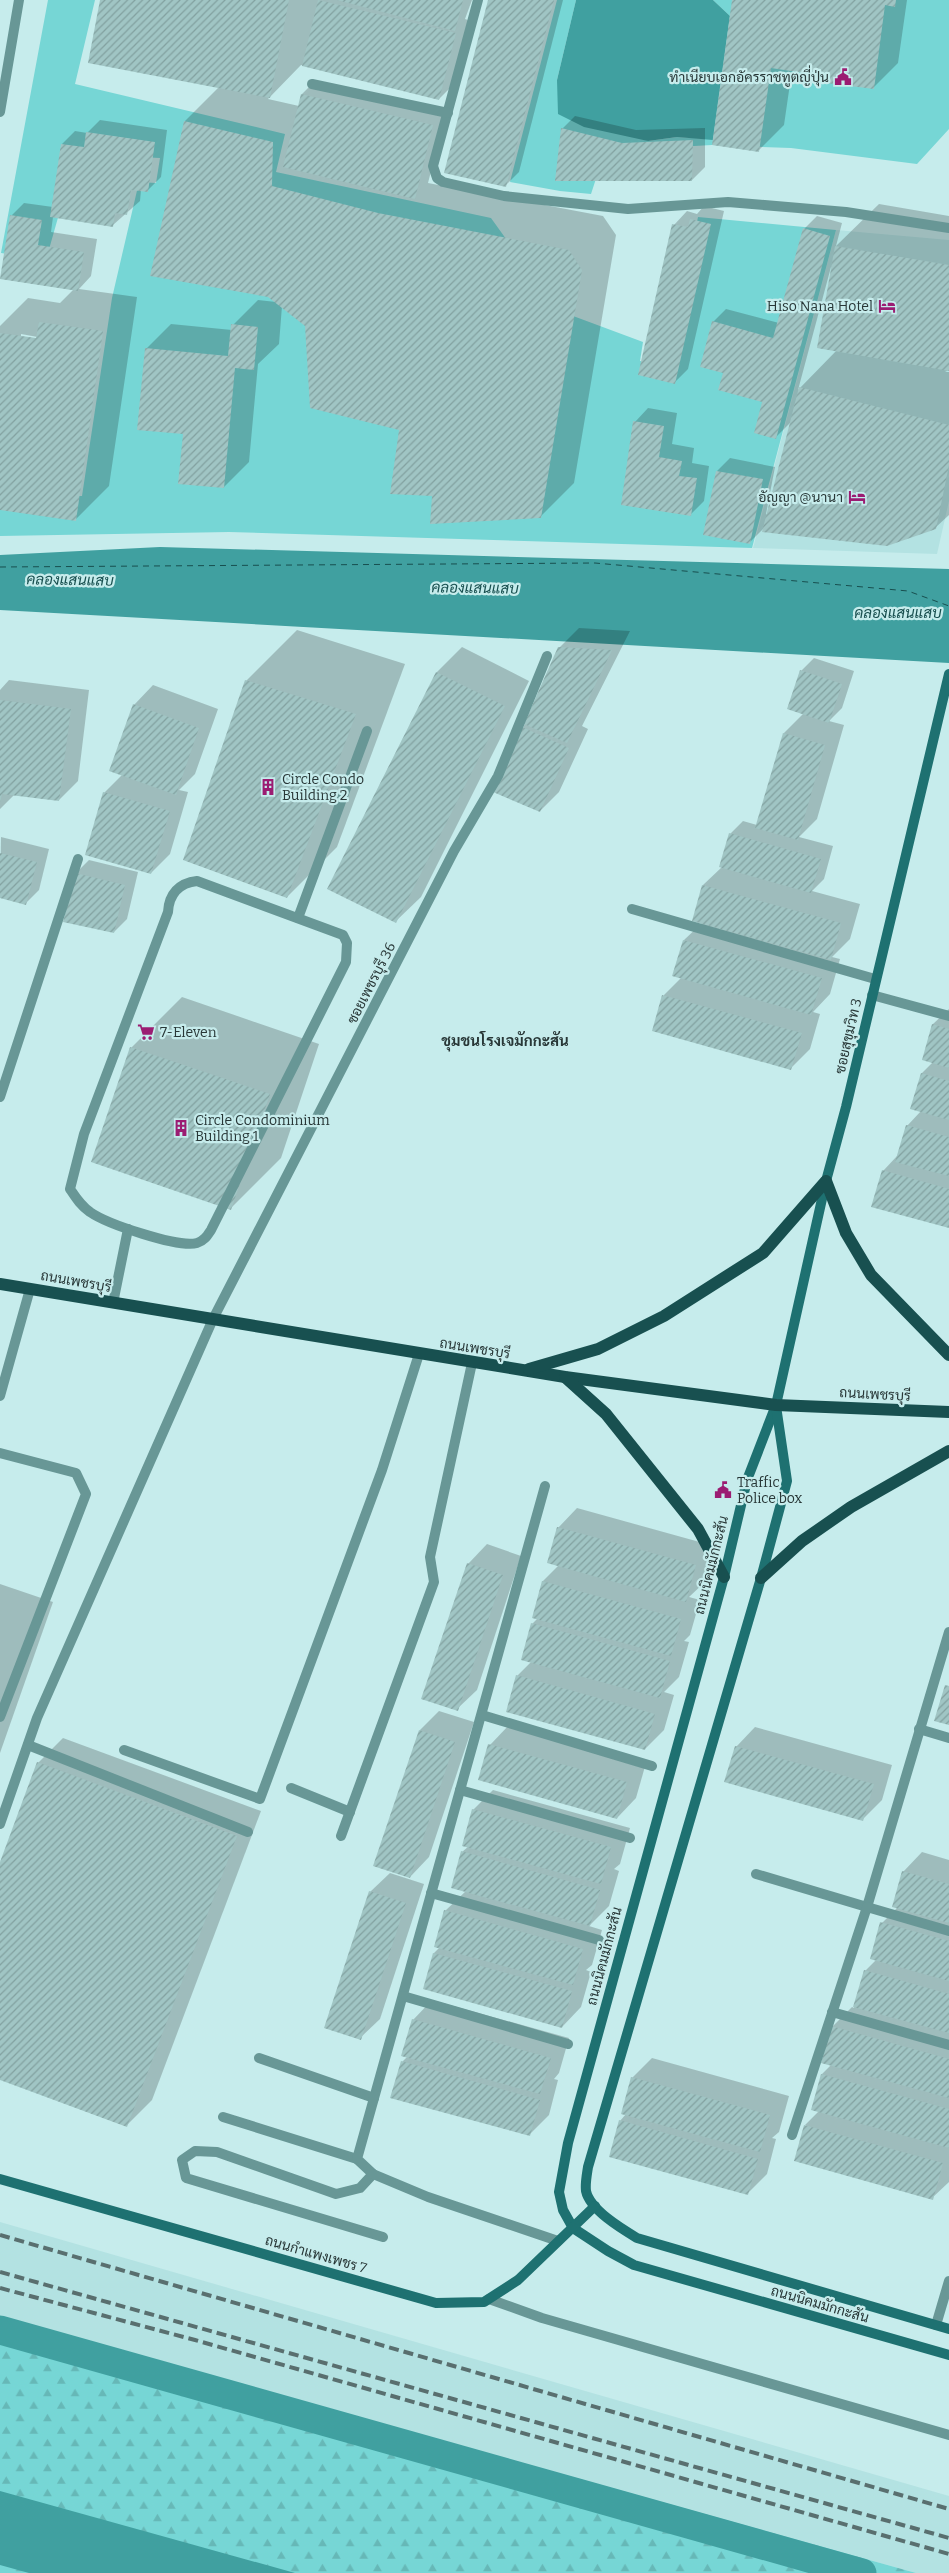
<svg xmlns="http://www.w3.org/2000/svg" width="949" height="2573" viewBox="0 0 949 2573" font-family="Bitter,Sarabun,serif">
	<defs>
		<pattern id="forest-firs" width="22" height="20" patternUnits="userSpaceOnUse" patternTransform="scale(1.25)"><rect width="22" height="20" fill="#76d6d5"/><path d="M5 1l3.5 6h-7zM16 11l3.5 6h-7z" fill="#66b8b7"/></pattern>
		<pattern id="building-hatch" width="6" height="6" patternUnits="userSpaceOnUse" patternTransform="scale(1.25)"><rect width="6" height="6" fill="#a0c5c4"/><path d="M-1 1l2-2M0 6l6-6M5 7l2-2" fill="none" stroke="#82a1a0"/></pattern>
	</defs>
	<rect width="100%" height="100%" fill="#c6ecec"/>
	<!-- built -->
	<g fill="#b3e2e2">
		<path d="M836 230 949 240V501L937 554 753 548Z"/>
		<path d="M0 2222 949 2496V2573H916L0 2317Z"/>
	</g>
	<!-- forest -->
	<path fill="url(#forest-firs)" d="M0 2317 916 2573H0Z"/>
	<!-- green -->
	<g fill="#76d6d5">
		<path d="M48 0H95L75 84 285 134 276 172 491 218 557 310 643 342 640 361 667 363 698 217 836 230 752 548 229 532 0 536V496H82L112 298 139 182 156 183 160 158 76 154 46 260 1 253Z"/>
		<path d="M557 0H576L557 80 648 141 677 137 713 139 730 16 713 0H949V129L917 164 791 148 712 145 605 151 591 194 560 191 510 182Z"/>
	</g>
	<!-- water -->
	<g fill="#40a0a0">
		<path d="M576 0H713L730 16 713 140 677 137 648 141 584 127 558 114 557 80Z"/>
		<path d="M160 547 949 569V663L0 610V555Z"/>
		<path d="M0 2491 295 2573H29L0 2565Z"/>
	</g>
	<!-- shadow -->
	<g fill="#0003" fill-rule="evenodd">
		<path d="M101 0H472L465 19 468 20 452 86 439 99 301 65 268 99 299 106 302 94 315 81 446 112 428 183 603 216 616 235 574 483 540 517 433 494 400 429 306 325 282 306 279 344 258 364 249 462 224 487 184 433 146 349 171 324 232 330 233 325 258 300 276 302 268 295 151 275 185 121 219 87Z"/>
		<path d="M489 0H563L519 172 506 185Z"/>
		<path d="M733 0H907L898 63 873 88 812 73 792 70 784 125 759 150Z"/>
		<path d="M575 116 636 130 705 128V167L692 180 562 129Z"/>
		<path d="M100 120 167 130 161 177 147 191 141 190 140 201 113 225 53 217 51 232 97 239 91 276 79 289 137 297 109 486 75 520 0 509V326L28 298 60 303 74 289 11 216 24 203 53 207 62 144 75 131 87 133ZM21 334 43 338 42 340 21 337Z"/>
		<path d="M879 204 949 216V370L945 372H949V515L935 528 765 527 750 542 717 471 730 458 775 467 766 514 768 515 791 422 775 438 764 401 725 372 713 322 726 309 779 323 804 229 817 216 842 223 836 246ZM831 267 832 268 837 350 798 390Z"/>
		<path d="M704 206 724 211 688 369 675 382 674 225 687 211 697 214Z"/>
		<path d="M648 408 677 413 672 444 694 448 692 463 709 466 704 501 691 514 635 422Z"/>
		<path d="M579 628 630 631 582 726 588 729 559 792 540 811 523 728 559 648Z"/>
		<path d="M297 630 405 664 337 847 287 897 246 681Z"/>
		<path d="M462 647 529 681 421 897 396 921 329 888 437 672Z"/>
		<path d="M814 658 854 671 842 708 829 721 844 725 817 819 799 837 833 846 824 879 812 891 860 904 850 939 832 957 840 959 830 994 813 1012 820 1014 810 1049 791 1068 654 1030 664 995 681 978 684 940 702 923 693 920 703 885 722 867 730 834 743 821 757 825 784 733 804 713 801 671Z"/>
		<path d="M9 680 89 690 78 781 59 800 14 795 0 809V690Z"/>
		<path d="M153 685 218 709 195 774 179 790 188 792 170 854 151 873 104 793 122 775 134 705Z"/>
		<path d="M1 837 49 849 39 890 26 903 0 897Z"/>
		<path d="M89 860 138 872 127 919 114 932 76 873Z"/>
		<path d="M182 997 319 1044 281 1158 231 1208 131 1048Z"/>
		<path d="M949 1009V1227L883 1171 898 1155 907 1126 921 1111 922 1073 933 1062V1024Z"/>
		<path d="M577 1508 714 1546 705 1582 689 1597 700 1600 690 1635 684 1641 689 1642 679 1677 664 1692 674 1695 664 1730 645 1749 517 1676 532 1661V1624L538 1618 533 1617 543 1581 559 1565 558 1528Z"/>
		<path d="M487 1544 521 1556 477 1690 457 1709 468 1564Z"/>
		<path d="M0 1584 53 1602 0 1753Z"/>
		<path d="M439 1711 474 1722 429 1857 410 1877 420 1730Z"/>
		<path d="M509 1725 646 1763 636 1798 617 1818 490 1745Z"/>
		<path d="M755 1727 892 1765 882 1800 863 1819 736 1747Z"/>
		<path d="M63 1738 261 1811 152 2100 127 2125 0 2078V1865L38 1763Z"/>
		<path d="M493 1790 630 1828 620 1864 614 1869 619 1871 609 1906 589 1926 602 1930 592 1965 586 1970 591 1972 581 2007 562 2027 424 1988 434 1953 440 1947 445 1911 466 1891 462 1852 469 1846 473 1810Z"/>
		<path d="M922 1852 949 1860V2182L932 2198 805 2125 819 2111 812 2109 822 2074 832 2064V2027L852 2007 854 2008 865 1971 877 1959 882 1923 897 1908 903 1872Z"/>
		<path d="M390 1873 424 1884 380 2019 360 2038 370 1892Z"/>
		<path d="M432 2000 569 2038 559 2073 554 2079 558 2080 549 2115 529 2135 402 2062 408 2056 413 2020Z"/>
		<path d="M652 2058 789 2096 779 2132 772 2138 776 2139 767 2174 747 2194 620 2121 626 2114 632 2078Z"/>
	</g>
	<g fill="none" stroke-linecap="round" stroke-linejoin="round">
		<!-- canal -->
		<path stroke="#40a0a0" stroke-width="29" d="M0 2330 862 2573"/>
		<!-- ferry -->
		<path stroke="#184f4f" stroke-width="1" stroke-dasharray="6 5" stroke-linecap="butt" d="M0 567 595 563 908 591 949 606"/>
	</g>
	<!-- building -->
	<g fill="url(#building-hatch)">
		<path d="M100 0H289L270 98 88 63Z"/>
		<path d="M318 0 456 33 439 100 302 66Z"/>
		<path d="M337 0H463L455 31Z"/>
		<path d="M488 0H554L506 187 444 173Z"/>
		<path d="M732 0H896L895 7 885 5 874 89 810 81 811 74 771 68 759 152 712 145Z"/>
		<path d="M301 94 433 125 415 199 283 167Z"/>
		<path d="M184 121 273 142 272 186 378 213 569 250 582 270 541 518 430 524 432 496 390 494 399 430 310 408 305 326 268 297 150 276Z"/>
		<path d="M561 128 622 143 693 140 692 181H555Z"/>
		<path d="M86 132 155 142 148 192 131 190 127 215 115 213 113 227 50 217 61 144 84 147Z"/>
		<path d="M10 215 42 220 38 245 84 252 78 291 0 279Z"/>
		<path d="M690 219 711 224 675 384 638 375 672 224 688 227Z"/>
		<path d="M803 228 830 236 776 439 754 433 762 402 718 390 723 373 700 367 712 321 773 338Z"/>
		<path d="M835 246 949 265V371L817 348Z"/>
		<path d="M39 322 103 331 76 521 0 510V333L36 338Z"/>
		<path d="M231 324 258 327 254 370 235 368 224 488 178 484 183 434 137 430 145 348 228 356Z"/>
		<path d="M799 387 949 425V465L936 529 887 546 762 532Z"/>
		<path d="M633 421 664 426 659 457 682 461 679 476 697 478 691 516 621 505Z"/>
		<path d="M716 471 763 479 750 544 703 535Z"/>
		<path d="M558 647 612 650 567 743 524 724Z"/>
		<path d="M800 670 842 684 829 723 787 709Z"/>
		<path d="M436 672 505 706 396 923 327 889Z"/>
		<path d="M245 680 356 714 287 898 183 860Z"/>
		<path d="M0 700 71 709 59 801 2 794 0 802Z"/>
		<path d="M133 704 199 728 176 795 109 771Z"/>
		<path d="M522 727 569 748 540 812 493 792Z"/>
		<path d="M783 733 825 745 798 840 755 828Z"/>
		<path d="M103 792 170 811 151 874 85 855Z"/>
		<path d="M729 833 821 859 811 893 719 867Z"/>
		<path d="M0 853 37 862 26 905 0 898Z"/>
		<path d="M75 873 125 885 114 933 63 922Z"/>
		<path d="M702 885 841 923 831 960 692 921Z"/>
		<path d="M683 940 822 978 811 1015 672 976Z"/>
		<path d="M662 995 802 1033 791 1070 652 1031Z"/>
		<path d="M932 1024 949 1029V1068L922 1060Z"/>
		<path d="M130 1047 270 1094 231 1210 91 1162Z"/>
		<path d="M921 1073 949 1081V1120L910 1109Z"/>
		<path d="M906 1125 949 1137V1176L895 1162Z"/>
		<path d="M882 1170 949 1189V1228L871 1207Z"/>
		<path d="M557 1527 696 1565 686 1602 547 1563Z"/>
		<path d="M467 1563 503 1575 458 1711 421 1699Z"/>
		<path d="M542 1581 681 1619 671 1656 532 1618Z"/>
		<path d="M531 1623 670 1661 660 1698 521 1660Z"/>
		<path d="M516 1675 655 1714 645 1750 506 1712Z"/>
		<path d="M945 1685 949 1686V1725L934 1721Z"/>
		<path d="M419 1730 455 1742 410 1878 373 1866Z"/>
		<path d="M488 1744 627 1782 617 1819 478 1780Z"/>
		<path d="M735 1746 874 1784 863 1821 724 1782Z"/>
		<path d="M37 1762 237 1836 127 2127 0 2080V1862Z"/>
		<path d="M472 1809 611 1847 601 1884 462 1846Z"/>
		<path d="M461 1851 600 1890 590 1926 451 1888Z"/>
		<path d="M902 1871 949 1884V1923L892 1907Z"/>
		<path d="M369 1891 406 1903 361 2040 324 2028Z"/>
		<path d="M444 1910 583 1949 573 1985 434 1947Z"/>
		<path d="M880 1922 949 1941V1981L870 1959Z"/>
		<path d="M433 1953 572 1991 562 2028 423 1989Z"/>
		<path d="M864 1970 949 1994V2033L853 2007Z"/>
		<path d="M412 2019 551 2058 540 2094 401 2056Z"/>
		<path d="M831 2026 949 2059V2098L821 2063Z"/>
		<path d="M401 2061 540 2100 530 2136 390 2098Z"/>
		<path d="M821 2074 949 2109V2148L811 2110Z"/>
		<path d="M631 2077 770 2115 760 2152 621 2114Z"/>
		<path d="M619 2120 758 2159 748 2195 609 2157Z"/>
		<path d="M804 2125 943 2163 933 2200 794 2161Z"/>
	</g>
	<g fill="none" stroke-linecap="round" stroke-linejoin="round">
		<!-- lane -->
		<g stroke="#689796" stroke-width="10">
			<path d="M197 881 343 935 347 943 346 962 211 1230C207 1236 204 1241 197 1243 178 1248 107 1224 90 1212 81 1206 76 1198 70 1189L84 1134 168 912C169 894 179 883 197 881Z"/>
			<path d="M298 918 367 731"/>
			<path d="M0 1097 78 859"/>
			<path d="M113 1303 128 1229"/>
			<path d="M0 1396 30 1289"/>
			<path d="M0 1453 76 1473 86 1494 0 1717"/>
			<path d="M28 1745 248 1832"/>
			<path d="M124 1750 260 1799 382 1470 419 1354"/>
			<path d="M291 1788 350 1812"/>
			<path d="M0 1824 37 1718 213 1319"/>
			<path d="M341 1836 434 1582 430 1557 472 1363"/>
			<path d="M259 2058 374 2098"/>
			<path d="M223 2117 357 2159"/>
			<path d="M373 2174 360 2188 336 2194 217 2152 195 2151 182 2160 186 2178 383 2237"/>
		</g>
		<!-- street -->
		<g stroke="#689796" stroke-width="10">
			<path d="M478 0 433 166 437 178 443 182 504 196 628 209 728 202 846 212 949 228"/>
			<path d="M312 84 448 113"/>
			<path d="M0 112 19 0"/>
			<path d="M632 909 875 979"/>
			<path d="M872 995 949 1016"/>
			<path d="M213 1319 454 851 498 776 547 656"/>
			<path d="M545 1486 357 2159 373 2174 428 2197 558 2241"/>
			<path d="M482 1715 652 1766"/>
			<path d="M919 1729 949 1738"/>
			<path d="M460 1790 630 1838"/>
			<path d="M756 1874 867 1907 949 1632"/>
			<path d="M431 1893 599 1940"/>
			<path d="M403 1996 568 2044"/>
			<path d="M832 2012 949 2045"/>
			<path d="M792 2135 867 1907 949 1931"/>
			<path d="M489 2299 542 2318 949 2435"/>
			<path d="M936 2325 949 2281"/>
		</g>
		<!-- secondary -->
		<g stroke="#1e7171" stroke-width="10">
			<path d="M949 674 846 1107 826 1181 776 1405 747 1480 724 1577 568 2143 559 2192 563 2210 573 2228 608 2251 634 2265 949 2355"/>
			<path d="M776 1406 787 1481 761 1578 588 2167C587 2174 585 2183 586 2191 590 2210 622 2229 637 2238L949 2329"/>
			<path d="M0 2179 436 2303 484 2302 518 2280 595 2206"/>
		</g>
		<!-- primary -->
		<g stroke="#185050" stroke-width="12">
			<path d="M0 1284 565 1377 776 1405 949 1412"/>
			<path d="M529 1369 598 1349 664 1316 763 1253 826 1181 846 1233 871 1275 949 1355"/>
			<path d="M565 1377 606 1414 698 1529 724 1577"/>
			<path d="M761 1578 802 1541 851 1507 949 1451"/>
		</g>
		<!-- rail -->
		<g stroke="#596f6f" stroke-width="4" stroke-dasharray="10 5" stroke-linecap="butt">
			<path d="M0 2235 949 2509"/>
			<path d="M0 2272 949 2538"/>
			<path d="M0 2288 195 2340 949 2554"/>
		</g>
	</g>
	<!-- icons -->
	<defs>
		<g id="civic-bare" transform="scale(1.35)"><path d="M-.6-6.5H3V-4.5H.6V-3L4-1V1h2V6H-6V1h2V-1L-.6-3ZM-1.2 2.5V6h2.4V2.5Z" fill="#9b1c72" stroke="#c6ecec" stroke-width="2.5" paint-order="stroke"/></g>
		<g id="hotel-bare" transform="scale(1.35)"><path d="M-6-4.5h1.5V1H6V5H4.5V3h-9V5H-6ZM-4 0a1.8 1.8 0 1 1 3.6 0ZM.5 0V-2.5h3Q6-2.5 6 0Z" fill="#9b1c72" stroke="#c6ecec" stroke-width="2.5" paint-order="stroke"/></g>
		<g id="building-bare" transform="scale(1.35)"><path d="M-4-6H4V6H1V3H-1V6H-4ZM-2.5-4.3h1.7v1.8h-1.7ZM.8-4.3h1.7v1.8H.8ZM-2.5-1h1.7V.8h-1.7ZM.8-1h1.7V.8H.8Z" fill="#9b1c72" stroke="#c6ecec" stroke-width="2.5" paint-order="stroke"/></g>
		<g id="supermarket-bare" transform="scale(1.35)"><path d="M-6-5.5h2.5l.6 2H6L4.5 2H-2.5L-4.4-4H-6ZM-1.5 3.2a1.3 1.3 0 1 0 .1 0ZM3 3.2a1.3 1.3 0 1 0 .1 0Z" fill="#9b1c72" stroke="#c6ecec" stroke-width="2.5" paint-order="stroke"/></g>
	</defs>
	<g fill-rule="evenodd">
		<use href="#civic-bare" x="843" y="77"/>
		<use href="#hotel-bare" x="887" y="306"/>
		<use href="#hotel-bare" x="857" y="497"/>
		<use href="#building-bare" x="268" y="787"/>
		<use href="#supermarket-bare" x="146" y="1032"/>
		<use href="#building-bare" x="181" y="1128"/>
		<use href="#civic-bare" x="723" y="1490"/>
	</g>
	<g text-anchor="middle" stroke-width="4.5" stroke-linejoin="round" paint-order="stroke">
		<!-- poi labels -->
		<g font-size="14" fill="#283737" stroke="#c6ecec" text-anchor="start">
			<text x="829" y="82" text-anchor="end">ทำเนียบเอกอัครราชทูตญี่ปุ่น</text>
			<text x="873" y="311" text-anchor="end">Hiso Nana Hotel</text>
			<text x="843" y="502" text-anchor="end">อัญญา @นานา</text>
			<text x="282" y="784">Circle Condo<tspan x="282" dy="16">Building 2</tspan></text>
			<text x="160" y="1037">7-Eleven</text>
			<text x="195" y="1125">Circle Condominium<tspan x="195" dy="16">Building 1</tspan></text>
			<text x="737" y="1487">Traffic<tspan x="737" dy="16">Police box</tspan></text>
		</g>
		<!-- street labels -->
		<g font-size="14" fill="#283737" stroke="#c6ecec">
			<text transform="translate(371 983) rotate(-63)" y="5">ซอยเพชรบุรี 36</text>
			<text transform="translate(848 1036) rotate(-77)" y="5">ซอยสุขุมวิท 3</text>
			<text transform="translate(76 1281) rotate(10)" y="5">ถนนเพชรบุรี</text>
			<text transform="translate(475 1348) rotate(9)" y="5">ถนนเพชรบุรี</text>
			<text transform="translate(875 1394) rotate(3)" y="5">ถนนเพชรบุรี</text>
			<text transform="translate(711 1565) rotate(-76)" y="5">ถนนนิคมมักกะสัน</text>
			<text transform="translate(604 1956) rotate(-75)" y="5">ถนนนิคมมักกะสัน</text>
			<text transform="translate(316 2254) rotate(16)" y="5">ถนนกำแพงเพชร 7</text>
			<text transform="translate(820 2304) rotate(16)" y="5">ถนนนิคมมักกะสัน</text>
		</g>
		<!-- water labels -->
		<g font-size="15" font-style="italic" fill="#184f4f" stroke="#c6ecec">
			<text transform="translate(70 580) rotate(1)" y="5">คลองแสนแสบ</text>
			<text transform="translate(475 588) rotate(1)" y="5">คลองแสนแสบ</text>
			<text x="898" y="618">คลองแสนแสบ</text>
		</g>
		<!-- neighbourhood labels -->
		<g font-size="15" font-weight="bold" fill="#283737" stroke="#c6ecec">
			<text x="505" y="1046">ชุมชนโรงเจมักกะสัน</text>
		</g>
	</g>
</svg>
